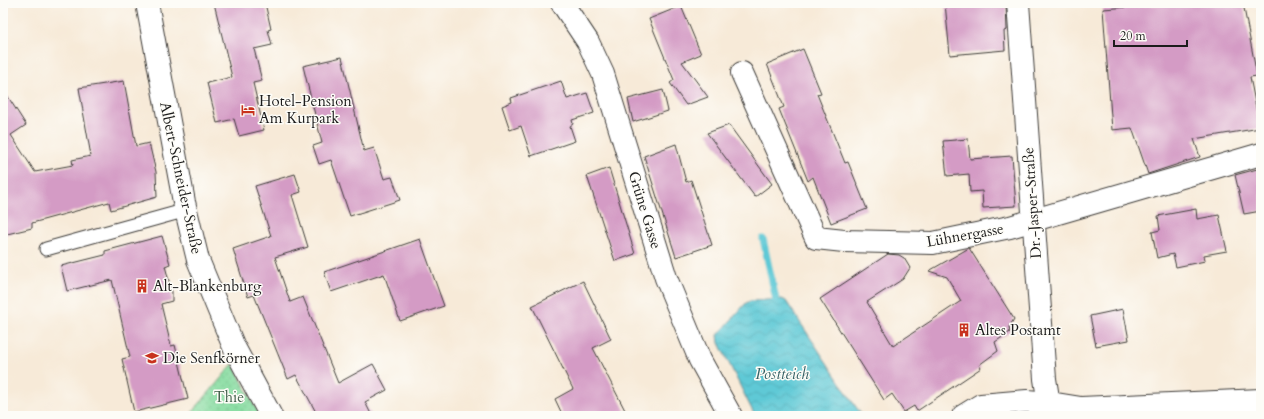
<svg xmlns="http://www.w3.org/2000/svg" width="1264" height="419" viewBox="0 0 1264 419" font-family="Cardo,serif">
	<defs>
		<pattern id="grass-dots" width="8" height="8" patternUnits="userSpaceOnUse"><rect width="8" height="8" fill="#86dca0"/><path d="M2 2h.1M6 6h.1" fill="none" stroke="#73bc89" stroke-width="1.8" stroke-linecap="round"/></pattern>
		<pattern id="water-waves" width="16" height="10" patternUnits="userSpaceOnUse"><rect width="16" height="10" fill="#5ec9d6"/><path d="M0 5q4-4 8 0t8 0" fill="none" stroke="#51acb7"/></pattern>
	</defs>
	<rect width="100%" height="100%" fill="#fdfcf7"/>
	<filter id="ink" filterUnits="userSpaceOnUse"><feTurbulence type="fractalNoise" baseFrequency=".025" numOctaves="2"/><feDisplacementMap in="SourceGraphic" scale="8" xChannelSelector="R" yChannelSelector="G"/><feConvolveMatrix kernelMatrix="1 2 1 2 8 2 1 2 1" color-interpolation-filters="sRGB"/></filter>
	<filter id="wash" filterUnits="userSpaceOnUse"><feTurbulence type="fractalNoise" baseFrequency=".012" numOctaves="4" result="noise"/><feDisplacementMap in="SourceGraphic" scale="16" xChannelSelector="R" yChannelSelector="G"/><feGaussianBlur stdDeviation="0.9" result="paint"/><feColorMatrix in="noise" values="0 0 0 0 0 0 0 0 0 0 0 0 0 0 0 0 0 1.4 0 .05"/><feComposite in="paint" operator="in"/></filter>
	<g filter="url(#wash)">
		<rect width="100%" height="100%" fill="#f7ead8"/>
		<!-- grass -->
		<path fill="url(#grass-dots)" stroke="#517c5e" d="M233 364 260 416H189Z"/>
		<!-- water -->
		<path fill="url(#water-waves)" stroke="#3d7279" d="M782 299 786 301 862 416H755L719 343 718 335 746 303 750 301Z"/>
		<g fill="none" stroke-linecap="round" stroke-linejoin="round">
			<!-- stream -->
			<path stroke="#5ec9d6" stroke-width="7" d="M763 239 776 300"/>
		</g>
		<g id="blocks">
			<!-- building -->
			<g fill="#d49bc5">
				<path d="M214 3H265L271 29 268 30 272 45 254 49 262 81 253 83 264 130 239 136 234 119 217 123 207 83 232 77Z"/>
				<path d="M945 3H1006L1007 30 1004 31 1005 50 950 55Z"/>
				<path d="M1181 3H1243L1257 76 1250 77 1260 128 1194 139 1200 157 1148 174 1132 128 1112 130 1103 9Z"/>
				<path d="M681 6 701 54 682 62 708 97 686 105 670 83 674 80 649 19Z"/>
				<path d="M803 49 821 93 817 94 845 163 848 162 867 209 831 223 813 177 808 181 779 109 784 107 767 64Z"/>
				<path d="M342 57 364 151 374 148 384 179 392 177 400 200 350 216 331 160 319 164 313 146 322 143 303 66Z"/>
				<path d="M124 81 136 146 149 143 156 172 157 197 111 210 109 202 32 223V228L3 235V89L26 125 11 135 35 172 73 165 72 160 91 156 79 88Z"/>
				<path d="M561 81 567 99 587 93 594 113 572 120 573 124 570 126 575 141 531 156 521 126 510 130 502 106 512 102 511 98Z"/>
				<path d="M663 90 668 111 633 122 628 99Z"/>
				<path d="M729 125 772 184 755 197 707 133Z"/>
				<path d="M968 139 970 159 1012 156 1016 206 983 208 982 191 970 192 969 174 947 176 943 141Z"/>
				<path d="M676 144 686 182 691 180 712 245 676 257 644 156Z"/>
				<path d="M609 168 635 254 615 261 587 176Z"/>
				<path d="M1261 168V211L1244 214 1235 175Z"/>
				<path d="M295 174 301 192 292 195 308 247 275 257 290 302 303 297 338 383 373 364 387 390 365 402 372 416H318L296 375 288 379 254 295 248 297 233 249 271 236 255 186Z"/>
				<path d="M1196 209 1197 219 1219 215 1227 251 1204 255 1205 261 1176 267 1173 254 1157 258 1152 232 1160 230 1158 216Z"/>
				<path d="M162 236 170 264 165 266 172 292V301L161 304 171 346 175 345 188 399 134 412 122 359 130 357 112 280 67 291 61 266 105 255V251Z"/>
				<path d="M420 239 444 306 400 321 384 274 331 292 324 272Z"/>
				<path d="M969 248 1014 319 1009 327 1010 332 995 342 998 351 979 365 981 368 917 411 914 406 904 412 892 394 884 400 820 299 888 254 899 255 904 258 910 268 903 279 867 302 893 346 961 301 947 277 929 271Z"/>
				<path d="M583 281 611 339 593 348 628 416H563L555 399 573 389 532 306Z"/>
				<path d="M1123 309 1129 340 1096 346 1090 316Z"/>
			</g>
		</g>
	</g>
	<g filter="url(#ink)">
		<use href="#blocks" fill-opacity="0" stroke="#3d3b38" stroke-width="1"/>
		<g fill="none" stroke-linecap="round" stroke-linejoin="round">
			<!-- lane casing -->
			<g stroke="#3d3b38" stroke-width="15">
				<path id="lane" d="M46 249 187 210"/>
			</g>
			<!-- street casing -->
			<g stroke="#3d3b38" stroke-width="24">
				<g id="street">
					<path d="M147 3 184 202 198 260 234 347 271 416"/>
					<path d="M562 3 588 42 603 74 666 278 700 360 731 416"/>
					<path d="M1018 3 1045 379 1051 416"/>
					<path d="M742 73 816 238 844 241 933 243 1010 227 1261 154"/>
					<path d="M963 416 981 405 1027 401 1050 403 1081 408 1261 400"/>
				</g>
			</g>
			<!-- lane -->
			<use href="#lane" stroke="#fff" stroke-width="13"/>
			<!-- street -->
			<use href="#street" stroke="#fff" stroke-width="22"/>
		</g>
	</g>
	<!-- icons -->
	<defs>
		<g id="hotel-bare" transform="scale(1.08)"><path d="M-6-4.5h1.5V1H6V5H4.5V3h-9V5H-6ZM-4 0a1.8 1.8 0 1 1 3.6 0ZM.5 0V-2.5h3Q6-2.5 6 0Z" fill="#c8321e" stroke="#fdfcf7" stroke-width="2.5" paint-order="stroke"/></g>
		<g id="building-bare" transform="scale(1.08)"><path d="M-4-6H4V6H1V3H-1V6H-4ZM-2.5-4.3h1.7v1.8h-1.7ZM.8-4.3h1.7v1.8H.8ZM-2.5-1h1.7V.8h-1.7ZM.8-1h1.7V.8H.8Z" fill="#c8321e" stroke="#fdfcf7" stroke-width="2.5" paint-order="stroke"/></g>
		<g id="school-bare" transform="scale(1.08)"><path d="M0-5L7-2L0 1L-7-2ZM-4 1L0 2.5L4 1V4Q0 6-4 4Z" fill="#c8321e" stroke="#fdfcf7" stroke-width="2.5" paint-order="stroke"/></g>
	</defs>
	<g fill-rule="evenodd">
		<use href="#hotel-bare" x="248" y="110"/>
		<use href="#building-bare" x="142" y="286"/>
		<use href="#building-bare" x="964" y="330"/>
		<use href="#school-bare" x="152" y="358"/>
	</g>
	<g text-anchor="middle" stroke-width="3" stroke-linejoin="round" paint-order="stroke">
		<!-- poi labels -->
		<g font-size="15" fill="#1c1c1c" stroke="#fdfcf7" text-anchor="start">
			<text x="259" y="106">Hotel-Pension<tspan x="259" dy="17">Am Kurpark</tspan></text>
			<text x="153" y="291">Alt-Blankenburg</text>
			<text x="975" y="335">Altes Postamt</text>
			<text x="163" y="363">Die Senfkörner</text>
		</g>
		<!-- street labels -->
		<g font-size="15" fill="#1c1c1c" stroke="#fdfcf7">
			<text transform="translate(181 178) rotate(78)" y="5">Albert-Schneider-Straße</text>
			<text transform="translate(1032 203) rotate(-94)" y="5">Dr.-Jasper-Straße</text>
			<text transform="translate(645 210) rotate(73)" y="5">Grüne Gasse</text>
			<text transform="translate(965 235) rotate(-10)" y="5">Lühnergasse</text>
		</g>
		<!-- park labels -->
		<g font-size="15" fill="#415f4a" stroke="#fdfcf7">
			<text x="229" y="402">Thie</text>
		</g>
		<!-- water labels -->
		<g font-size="16" font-style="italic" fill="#366166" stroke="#fdfcf7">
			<text x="782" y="379">Postteich</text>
		</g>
	</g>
	<!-- margin -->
	<rect width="1264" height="419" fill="none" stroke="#fdfcf7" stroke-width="16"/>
	<!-- scale -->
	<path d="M1114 40v6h73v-6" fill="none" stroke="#1c1c1c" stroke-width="2"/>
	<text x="1120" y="40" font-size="12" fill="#1c1c1c" stroke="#fdfcf7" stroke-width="3" paint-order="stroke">20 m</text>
</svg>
